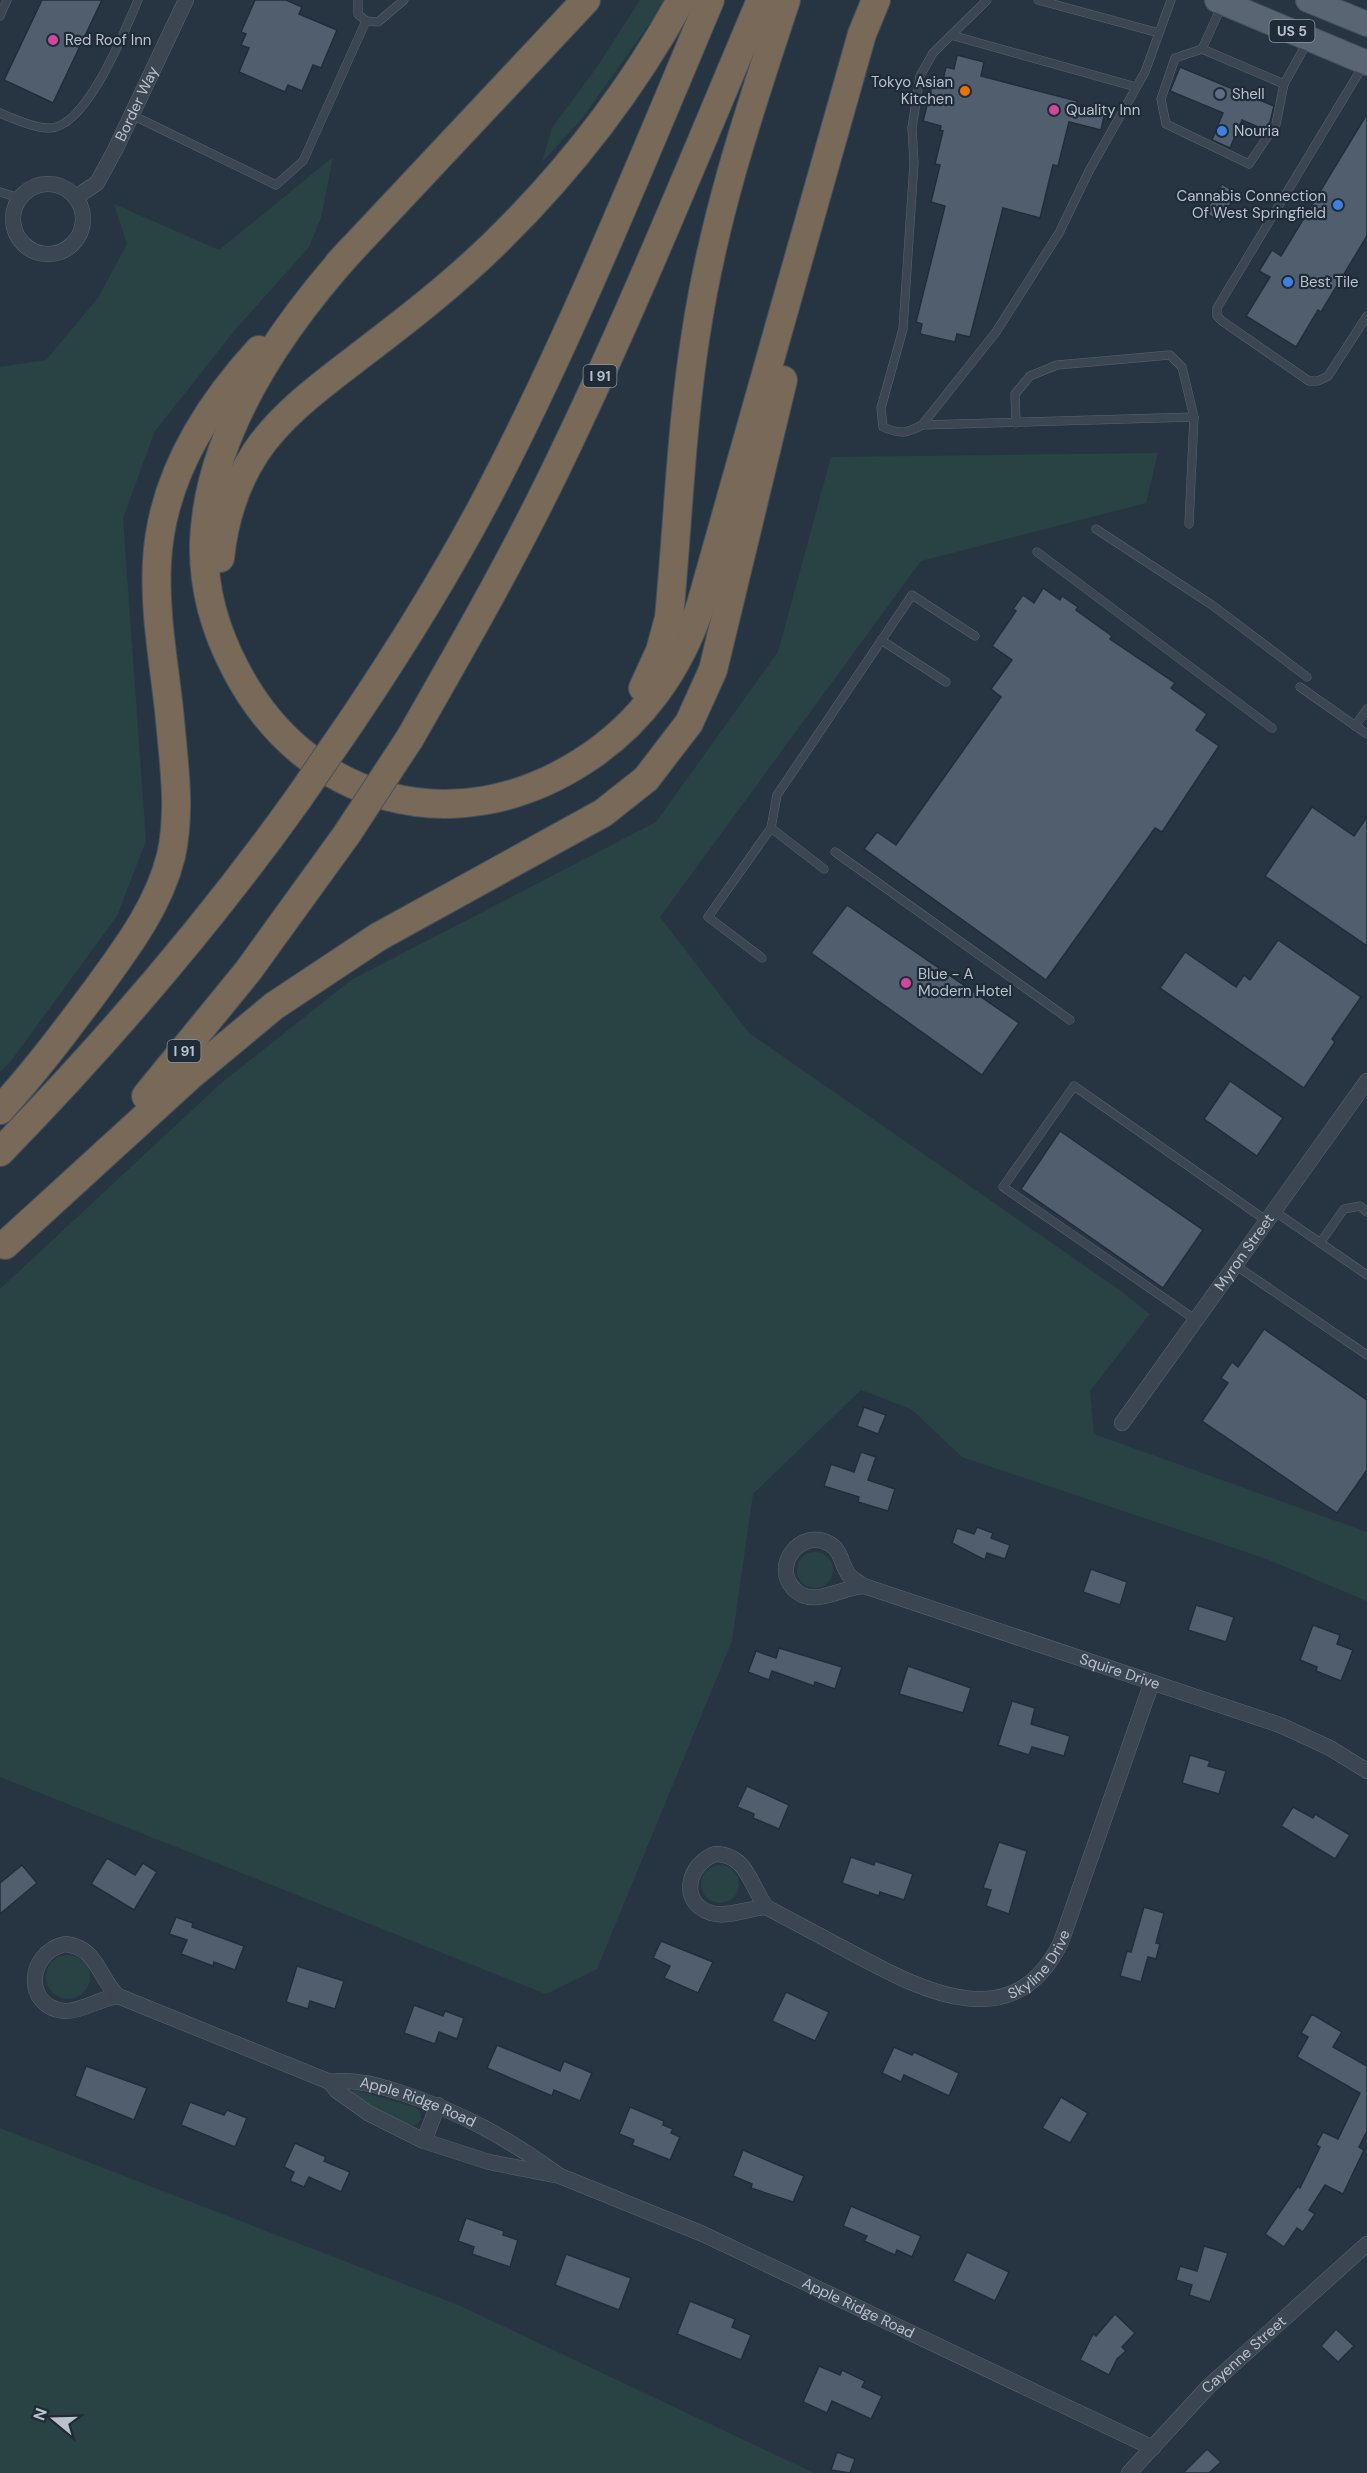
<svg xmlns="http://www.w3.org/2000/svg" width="1367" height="2473" viewBox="0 0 1367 2473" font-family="'DM Sans',sans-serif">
	<rect width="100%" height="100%" fill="#273543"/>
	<!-- green -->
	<g fill="#294244">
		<path d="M640 0H664L655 16 580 121 542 162 552 128 597 67Z"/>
		<path d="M333 157 321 218 309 247 235 330 155 431 123 518 146 841 117 916 11 1061 0 1072V367L46 360 98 298 127 244 114 204 219 250Z"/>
		<path d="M1158 453 1146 503 921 561 660 917 749 1033 1118 1289 1150 1314 1090 1391 1094 1434 1367 1532V1601L1264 1558 962 1457 911 1409 861 1390 753 1494 732 1641 597 1969 546 1994 0 1777V1289L219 1085 351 980 656 822 778 652 831 457Z"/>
		<circle cx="815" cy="1570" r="18"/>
		<circle cx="720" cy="1884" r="19"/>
		<circle cx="68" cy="1977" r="22"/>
		<path d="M355 2090 415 2107 420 2111 421 2120 416 2125 410 2126 352 2097 350 2092Z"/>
		<path d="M0 2128 458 2305 814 2473H0Z"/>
	</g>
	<!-- building -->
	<g fill="#505e6e" stroke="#222d3a" stroke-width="1.5">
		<path d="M42 0H102L53 103 4 80Z"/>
		<path d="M255 0H286L302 7 299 14 337 30 321 68 313 65 302 91 288 85 285 92 239 72 249 48 241 45 246 34 241 32Z"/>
		<path d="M957 55 984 62 981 76 1077 101 1076 105 1105 112 1101 130 1069 122 1058 166 1053 165 1040 218 1003 208 970 337 957 334 955 342 920 334 922 324 916 322 945 206 931 202 940 165 935 164 943 131 940 130 941 126 923 121 933 82 942 84 946 67 954 69Z"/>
		<path d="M1180 67 1274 106 1270 122 1265 130 1242 120 1230 148 1212 140 1223 113 1170 91Z"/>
		<path d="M1367 114V236L1321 312 1318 310 1296 347 1246 316 1270 277 1259 271 1272 250 1281 256Z"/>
		<path d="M1222 184 1237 193 1220 222 1205 212Z"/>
		<path d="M1043 588 1060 600 1062 596 1078 607 1076 610 1112 636 1110 639 1175 683 1171 688 1207 714 1196 730 1219 746 1162 832 1155 828 1046 980 864 849 877 832 896 845 1001 697 991 689 1012 660 992 646 1016 611 1013 609 1023 595 1034 603Z"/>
		<path d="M1312 807 1354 836 1367 817V946L1265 876Z"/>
		<path d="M847 905 1019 1023 982 1075 811 953Z"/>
		<path d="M1278 940 1361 997 1332 1039 1335 1042 1304 1088 1160 988 1185 952 1236 987 1244 975 1250 980Z"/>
		<path d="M1230 1081 1283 1118 1257 1156 1204 1119Z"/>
		<path d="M1060 1131 1203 1230 1163 1288 1021 1189Z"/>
		<path d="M1264 1329 1367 1400V1470L1337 1513 1202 1421 1228 1383 1221 1378 1232 1362 1238 1367Z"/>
		<path d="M864 1407 886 1415 878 1434 857 1426Z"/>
		<path d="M861 1452 876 1457 868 1480 895 1489 888 1511 858 1502 859 1497 824 1486 831 1464 854 1472Z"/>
		<path d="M977 1527 993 1533 991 1538 1010 1545 1005 1559 987 1553 985 1560 952 1543 957 1528 974 1534Z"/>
		<path d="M1091 1569 1127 1582 1120 1605 1083 1592Z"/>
		<path d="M1196 1605 1234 1617 1226 1642 1188 1630Z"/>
		<path d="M1313 1625 1340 1635 1337 1644 1353 1650 1341 1681 1316 1671 1317 1667 1300 1660Z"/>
		<path d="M779 1648 842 1667 835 1689 815 1682 814 1686 772 1671 769 1680 748 1672 756 1651 776 1658Z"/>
		<path d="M908 1666 971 1688 963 1713 899 1694Z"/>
		<path d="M1012 1701 1035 1708 1031 1724 1070 1736 1064 1756 1032 1747 1029 1755 998 1745Z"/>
		<path d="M1190 1755 1210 1761 1208 1766 1226 1771 1219 1794 1182 1783Z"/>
		<path d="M747 1786 789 1805 779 1829 753 1818 754 1814 737 1807Z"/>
		<path d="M1293 1807 1313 1818 1315 1814 1350 1835 1335 1859 1281 1826Z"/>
		<path d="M999 1842 1027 1851 1009 1914 986 1906 991 1890 983 1888Z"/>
		<path d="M851 1857 874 1865 875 1861 913 1874 904 1900 880 1892 879 1896 842 1883Z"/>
		<path d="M107 1858 135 1875 143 1863 157 1872 134 1910 91 1884Z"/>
		<path d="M22 1865 37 1883 0 1914V1883Z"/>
		<path d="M1144 1907 1164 1913 1156 1943 1160 1944 1156 1959 1148 1957 1141 1982 1120 1976 1127 1951 1131 1952Z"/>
		<path d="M176 1917 193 1923 192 1927 244 1946 235 1970 214 1962 213 1966 181 1954 187 1940 169 1934Z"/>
		<path d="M661 1941 713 1962 698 1993 664 1978 670 1966 653 1958Z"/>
		<path d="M297 1966 344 1981 335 2009 310 2001 308 2009 286 2002Z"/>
		<path d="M786 1992 829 2012 815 2041 772 2021Z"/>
		<path d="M414 2005 443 2016 445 2011 464 2018 457 2039 439 2032 435 2044 404 2033Z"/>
		<path d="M1312 2014 1342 2032 1333 2047 1367 2066V2131L1359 2147 1364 2150 1343 2194 1325 2185 1309 2210 1315 2214 1303 2232 1297 2228 1284 2247 1265 2234 1298 2186 1300 2188 1320 2147 1316 2145 1323 2132 1338 2139 1360 2093 1297 2057 1308 2037 1301 2033Z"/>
		<path d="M497 2045 560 2071 564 2061 592 2073 580 2101 554 2090 552 2096 487 2068Z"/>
		<path d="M894 2047 912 2055 914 2052 959 2073 949 2096 904 2075 901 2082 882 2073Z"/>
		<path d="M86 2066 147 2088 134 2120 75 2096Z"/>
		<path d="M1061 2097 1088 2113 1070 2143 1042 2128Z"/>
		<path d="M190 2102 224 2115 227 2110 247 2118 235 2147 181 2125Z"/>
		<path d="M630 2107 664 2121 663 2125 673 2129 671 2133 680 2137 670 2160 632 2145 634 2140 619 2134Z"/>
		<path d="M295 2143 326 2157 324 2161 350 2172 341 2192 309 2177 304 2187 290 2181 294 2172 284 2167Z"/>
		<path d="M743 2150 804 2176 793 2202 751 2188 752 2184 733 2176Z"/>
		<path d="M851 2206 921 2236 912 2257 897 2250 895 2255 864 2241 867 2236 843 2226Z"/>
		<path d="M466 2218 504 2231 503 2235 518 2240 510 2267 472 2254 474 2247 458 2241Z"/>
		<path d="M1204 2246 1228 2253 1210 2302 1189 2295 1192 2285 1176 2280 1180 2266 1197 2271Z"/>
		<path d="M967 2252 1009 2272 995 2301 953 2281Z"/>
		<path d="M566 2254 631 2278 619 2310 555 2285Z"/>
		<path d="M690 2301 735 2319 732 2327 751 2335 741 2360 677 2334Z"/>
		<path d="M1115 2314 1135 2333 1122 2347 1126 2351 1117 2359 1109 2375 1080 2360 1093 2334 1096 2336Z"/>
		<path d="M1336 2329 1354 2346 1338 2362 1321 2346Z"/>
		<path d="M819 2366 840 2375 842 2370 865 2381 862 2387 882 2396 871 2419 832 2401 827 2413 803 2402Z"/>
		<path d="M1207 2449 1221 2462 1209 2473H1183Z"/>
		<path d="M837 2452 855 2459 850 2473 831 2470Z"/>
	</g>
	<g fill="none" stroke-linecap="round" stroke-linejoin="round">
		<!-- service casing -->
		<g stroke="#596470" stroke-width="9">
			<g id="service">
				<path d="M987 0 933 53 920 76 912 128 914 163 903 329 881 408 883 427C899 434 906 434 922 425L996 332 1059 233 1089 171 1145 72 1171 0"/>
				<path d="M1038 0 1159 33"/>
				<path d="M0 16 7 0"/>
				<path d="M366 21 378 22 404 0"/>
				<path d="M951 35 1136 87"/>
				<path d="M1202 49 1284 84 1276 124 1249 164 1166 124 1161 99 1175 58 1202 49 1222 5"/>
				<path d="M1363 66 1217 308V316L1222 321 1309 381H1318L1328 376 1367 316"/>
				<path d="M1284 84 1308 41"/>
				<path d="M0 113C14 119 34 128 49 128 86 129 125 30 138 0"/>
				<path d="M132 115 276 185 303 161 366 21 358 14V0"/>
				<path d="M0 192 20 198"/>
				<path d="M1016 423 1015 394 1030 376 1057 365 1170 355 1182 367 1194 417"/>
				<path d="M922 425 1194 417 1189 524"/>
				<path d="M1096 529 1212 605 1307 677"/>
				<path d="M1037 552 1272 728"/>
				<path d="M881 640 946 682"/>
				<path d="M1300 687 1367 734"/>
				<path d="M1355 726 1367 709"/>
				<path d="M771 828 777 795 912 595 975 636"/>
				<path d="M835 852 1070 1020"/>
				<path d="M762 958 708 917 771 828 824 869"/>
				<path d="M1274 1211 1367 1275"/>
				<path d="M1320 1243 1344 1209 1360 1206 1367 1212"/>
				<path d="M1235 1265 1367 1355"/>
				<path d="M1196 1320 1003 1187 1074 1086 1267 1221"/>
			</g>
		</g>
		<!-- minor casing -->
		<g stroke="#596470" stroke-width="16">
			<g id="minor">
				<circle cx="48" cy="219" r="35"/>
				<path id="s1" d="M76 197 97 183 115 150 186 0"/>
				<path id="s2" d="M1122 1423 1367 1081"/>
				<path id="s3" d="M864 1586C860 1583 853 1580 849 1575 841 1565 842 1551 830 1544 801 1527 771 1566 794 1589 813 1609 841 1587 864 1586L1280 1725 1330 1748 1367 1771"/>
				<path d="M715 1854C747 1854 750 1885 766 1907 750 1908 726 1918 711 1913 678 1902 688 1864 715 1854Z"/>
				<path id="s4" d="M766 1907C796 1923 826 1939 856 1955 925 1992 1015 2038 1061 1942L1152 1682"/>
				<path d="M65 1944C97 1947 98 1977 118 1996 101 1998 80 2012 64 2011 24 2007 26 1953 65 1944Z"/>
				<path id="s5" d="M118 1996 330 2082C354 2078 380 2086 402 2093 462 2113 506 2137 557 2174"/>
				<path id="s6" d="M330 2082 337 2091 368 2113 424 2141 489 2162 560 2176 703 2234 1153 2448"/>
				<path d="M424 2141 438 2105"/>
				<path id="s7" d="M1129 2473 1208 2387 1367 2244"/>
			</g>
		</g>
		<!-- primary casing -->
		<g stroke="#48525f" stroke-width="26">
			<g id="primary">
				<path d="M1217 0 1367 63"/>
				<path d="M1308 0 1367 24"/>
			</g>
		</g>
		<!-- motorway casing -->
		<g stroke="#46515d" stroke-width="30">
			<g id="motorway">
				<path d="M352 249C280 329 208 432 204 543 203 588 214 628 235 668 304 803 455 844 583 761 641 724 680 669 701 604L862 34 876 0"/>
				<path d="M339 263 586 0"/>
				<path d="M220 558C224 520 235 484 256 452 283 412 325 383 362 354 408 319 453 284 494 244 568 172 631 91 681 0"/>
				<path d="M643 688 660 651 669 618C678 523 681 428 696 333 714 215 749 112 786 0"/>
				<path d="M353 719C402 646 448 572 489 494 572 334 640 166 710 0"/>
				<path d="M410 738C465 642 520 546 567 446 637 300 698 149 761 0"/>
				<path d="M146 1096 248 971 347 834"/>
				<path d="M0 1110C34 1073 64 1033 94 993 125 950 158 908 171 856 181 811 174 765 170 720 165 668 154 614 157 562 161 480 205 409 259 350"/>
				<path d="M0 1152C108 1041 208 925 298 799"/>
				<path d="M5 1245 191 1075 274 1006 378 937 603 813 646 779 689 723 713 670 783 380"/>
			</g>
		</g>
		<!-- service -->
		<use href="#service" stroke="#3b4652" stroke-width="8"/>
		<!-- minor -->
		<use href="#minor" stroke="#3b4652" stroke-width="15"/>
		<!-- primary -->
		<use href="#primary" stroke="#596572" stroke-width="24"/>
		<!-- motorway -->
		<use href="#motorway" stroke="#786958" stroke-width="28"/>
		<!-- motorway-bridge casing -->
		<g stroke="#46515d" stroke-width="30" stroke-linecap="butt">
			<g id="motorway-bridge">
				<path d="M298 799 353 719"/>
				<path d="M347 834 410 738"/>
			</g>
		</g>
		<!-- motorway-bridge -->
		<use href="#motorway-bridge" stroke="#786958" stroke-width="28"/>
	</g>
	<!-- markers -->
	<g fill="#d1479c" stroke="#202b38" stroke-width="2">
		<circle cx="53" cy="40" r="6"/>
		<circle cx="1054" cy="110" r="6"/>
		<circle cx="906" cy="983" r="6"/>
	</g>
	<circle fill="#e8710a" stroke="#202b38" stroke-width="2" cx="965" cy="91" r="6"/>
	<circle fill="#5c6f8a" stroke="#202b38" stroke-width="2" cx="1220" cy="94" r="6"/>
	<g fill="#3f7fe0" stroke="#202b38" stroke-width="2">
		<circle cx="1222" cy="131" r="6"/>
		<circle cx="1338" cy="205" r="6"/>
		<circle cx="1288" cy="282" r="6"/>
	</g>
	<g text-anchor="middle" stroke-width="4.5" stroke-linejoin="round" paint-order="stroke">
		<!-- shield labels -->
		<g fill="#202b38" stroke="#8a94a0" stroke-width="1.5">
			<rect x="1269.5" y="20" width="45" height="22" rx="4.5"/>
			<rect x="583.5" y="365" width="33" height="22" rx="4.5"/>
			<rect x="167.5" y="1040" width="33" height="22" rx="4.5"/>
		</g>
		<g font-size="14" font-weight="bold" fill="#b8c1cc">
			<text x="1292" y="36">US 5</text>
			<text x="600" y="381">I 91</text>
			<text x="184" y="1056">I 91</text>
		</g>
		<!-- poi labels -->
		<g font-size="15" fill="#b8c1cc" stroke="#202b38" text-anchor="start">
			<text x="65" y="45">Red Roof Inn</text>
			<text x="953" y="87" text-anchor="end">Tokyo Asian<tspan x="953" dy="17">Kitchen</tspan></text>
			<text x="1232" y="99">Shell</text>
			<text x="1066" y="115">Quality Inn</text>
			<text x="1234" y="136">Nouria</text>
			<text x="1326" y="201" text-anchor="end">Cannabis Connection<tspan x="1326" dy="17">Of West Springfield</tspan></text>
			<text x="1300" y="287">Best Tile</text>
			<text x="918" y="979">Blue - A<tspan x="918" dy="17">Modern Hotel</tspan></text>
		</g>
		<!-- street labels -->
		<g font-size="15" fill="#b8c1cc" stroke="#202b38">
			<text dy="5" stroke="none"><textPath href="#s1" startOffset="114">Border Way</textPath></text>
			<text dy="5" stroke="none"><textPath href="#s2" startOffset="210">Myron Street</textPath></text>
			<text dy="5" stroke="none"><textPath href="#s3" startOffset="482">Squire Drive</textPath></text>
			<text dy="5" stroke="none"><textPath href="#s4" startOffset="308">Skyline Drive</textPath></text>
			<text dy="5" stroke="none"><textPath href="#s5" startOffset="320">Apple Ridge Road</textPath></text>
			<text dy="5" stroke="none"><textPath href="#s6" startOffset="579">Apple Ridge Road</textPath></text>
			<text dy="5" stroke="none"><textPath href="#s7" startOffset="165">Cayenne Street</textPath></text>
		</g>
	</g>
	<!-- north arrow -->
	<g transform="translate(54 2419) rotate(289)" stroke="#202b38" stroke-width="4.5" paint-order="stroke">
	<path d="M0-4.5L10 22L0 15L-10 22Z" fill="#b8c1cc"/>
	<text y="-9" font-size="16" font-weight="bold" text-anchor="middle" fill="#b8c1cc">N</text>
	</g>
</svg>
